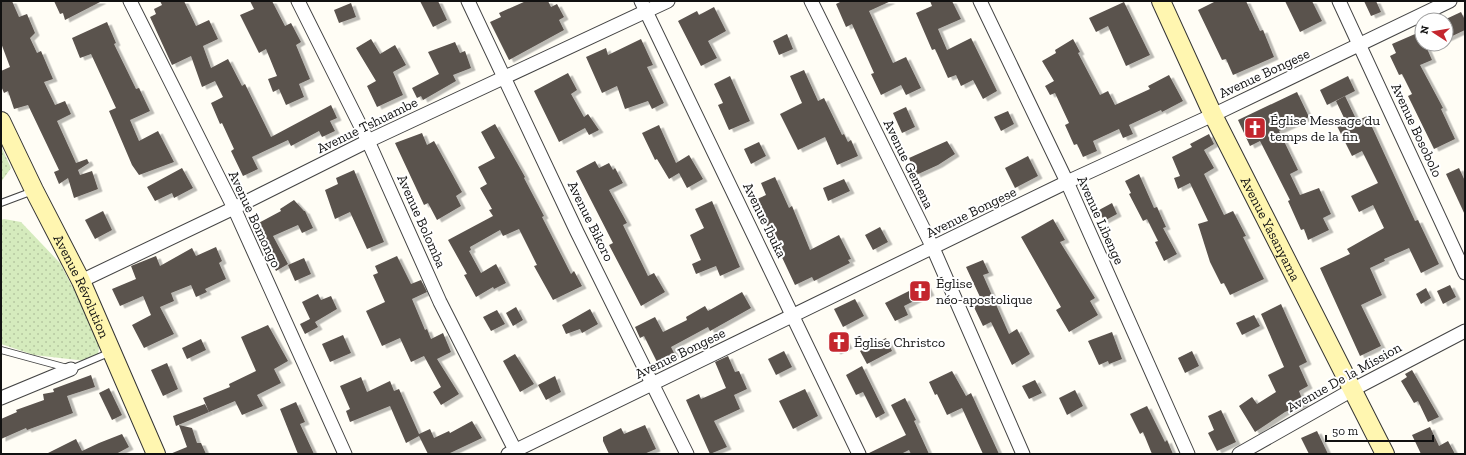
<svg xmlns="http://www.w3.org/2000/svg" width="1466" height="455" viewBox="0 0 1466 455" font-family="'Zilla Slab',serif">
	<defs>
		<pattern id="grass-dots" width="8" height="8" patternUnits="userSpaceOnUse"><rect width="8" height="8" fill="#d5ebbd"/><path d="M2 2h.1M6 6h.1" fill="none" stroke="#b6c8a1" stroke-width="1.8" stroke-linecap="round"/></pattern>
		<filter id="shadow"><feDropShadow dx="4.5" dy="2.5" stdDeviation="0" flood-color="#0004"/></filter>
	</defs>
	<rect width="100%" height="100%" fill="#fffdf5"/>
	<!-- grass -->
	<g fill="url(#grass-dots)">
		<path d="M1 146 11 168 1 182Z"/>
		<path d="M4 219 21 222 60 263 100 340 98 355 86 361 34 355 1 344V220Z"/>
	</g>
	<!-- building -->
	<g fill="#5a524d" filter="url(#shadow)">
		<path d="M1 1H12L19 17 27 14 35 33 30 38 37 53 41 51 53 79 44 82 55 105 65 101 71 114 57 121 76 163 87 159 89 163 78 170 80 175 92 171 98 189 74 198 68 178 59 184 54 172 59 170 28 105 14 109 8 91 4 93 1 86V71L10 67 1 43Z"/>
		<path d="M54 1H102L65 20 63 13 60 14Z"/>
		<path d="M160 1H184L196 26 209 20 218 39 203 46 211 68 228 59 242 86 245 84 271 137 331 105 337 118 330 121 335 131 322 137 319 131 291 146 288 140 252 157 258 169 243 176 231 151 234 149 222 123 220 124 211 103 223 97 215 81 202 87 191 56 172 65 150 17 156 14 154 9 162 5Z"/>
		<path d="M250 1H272L285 26 291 23 301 42 296 45 310 79 299 84 304 97 286 105 279 89 273 92 268 79 277 76 266 49 259 53 240 15 254 9Z"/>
		<path d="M420 1H438L447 20 433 27Z"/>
		<path d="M526 1H548L551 7 557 4 564 17 559 20 564 30 509 60 490 22 501 17 499 13Z"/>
		<path d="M842 1H891L869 11 893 63 906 57 921 88 906 95 901 85 881 95 871 74 874 73 852 24 846 27 836 4Z"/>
		<path d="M930 1H952L961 19 938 29 947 50 971 38 997 91 983 99 973 80 961 86 956 75 948 78 935 49 932 50 916 13 932 6Z"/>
		<path d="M1216 1H1246L1260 31 1263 30 1274 57 1233 75 1226 59 1222 60 1198 10Z"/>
		<path d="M1285 1H1312L1322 21 1300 32Z"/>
		<path d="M1364 1H1376L1381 12 1371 16Z"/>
		<path d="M1124 2 1150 55 1126 66 1108 26 1096 32 1089 18Z"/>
		<path d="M351 3 356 17 339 23 334 10Z"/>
		<path d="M714 7 726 31 708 41 717 58 701 66 678 21 697 11 699 15Z"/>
		<path d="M1461 12 1465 20V30L1446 39V19Z"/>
		<path d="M107 22 116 43 114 44 136 89 139 88 150 111 130 120 139 141 158 131 174 162 139 175 132 165 109 111 116 108 91 54 80 58 72 38Z"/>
		<path d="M1422 31V44H1425L1432 60 1420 65 1443 108 1441 109 1455 139 1434 149 1408 96 1412 94 1402 74 1399 75 1390 56 1396 53 1392 44Z"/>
		<path d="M787 34 793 49 779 55 773 41Z"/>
		<path d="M371 39 380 54 395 45 406 65 393 72 403 95 377 107 367 86 376 81 356 48Z"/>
		<path d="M641 39 653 65 647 67 664 103 652 109 648 101 625 109 617 86 602 93 586 57 606 48 608 55Z"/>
		<path d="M1073 39 1080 52 1078 53 1100 95 1108 91 1115 105 1150 89 1148 86 1169 75 1183 101 1162 112 1161 110 1129 125 1133 134 1123 138 1119 129 1093 141 1097 151 1083 157 1077 144 1074 145 1065 125 1069 123 1055 93 1050 95 1045 86 1054 81 1042 61 1056 53 1055 50Z"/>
		<path d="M455 42 460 53 465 51 471 68 453 75 456 81 423 100 421 96 417 98 412 88 439 74 428 52Z"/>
		<path d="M804 70 818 101 824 98 842 135 844 134 848 142 851 140 858 156 837 165 825 137 798 150 780 114 802 103 790 76Z"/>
		<path d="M568 73 577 90 571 94 584 117 588 114 599 130 589 135 585 128 559 142 534 91Z"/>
		<path d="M730 76 750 121 729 130 718 105 723 103 714 84Z"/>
		<path d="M1348 76 1355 91 1327 105 1320 90Z"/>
		<path d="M1297 92 1309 117 1279 131 1298 170 1290 174 1300 195 1319 188 1331 214 1323 218 1329 230 1308 240 1304 229 1301 230 1288 201 1290 200 1260 141 1250 146 1238 120Z"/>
		<path d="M1345 96 1357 121 1367 116 1415 221 1418 220 1439 264 1421 273 1409 248 1384 259 1385 261 1370 268 1382 295 1361 305 1381 346 1360 356 1320 268 1350 254 1347 249 1384 228 1373 205 1359 212 1351 196 1378 183 1362 151 1352 156 1336 124 1345 120 1336 101Z"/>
		<path d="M906 107 915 127 902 133 893 113Z"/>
		<path d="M1008 111 1014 124 1001 131 994 117Z"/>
		<path d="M495 124 525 177 524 178 544 216 542 217 571 274 574 271 582 286 553 300 534 266 537 265 519 229 503 236 500 230 470 247 471 250 469 251 481 273 496 264 506 283 494 289 493 287 476 297 464 275 467 274 448 240 493 216 489 210 492 209 480 188 487 184 478 167 495 158 481 132Z"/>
		<path d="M659 125 676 163 689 155 703 179 687 188 679 173 669 179 657 159 655 160 642 133Z"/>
		<path d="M422 133 427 145 434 141 462 192 456 196 461 206 437 220 428 203 424 205 395 143Z"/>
		<path d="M1209 134 1214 144 1204 150 1214 168 1204 174 1224 215 1233 211 1246 236 1243 237 1264 279 1230 295 1224 283 1221 284 1210 262 1198 224 1208 221 1190 183 1178 189 1174 178 1180 176 1172 157 1192 147 1190 144Z"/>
		<path d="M947 141 955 154 938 165 916 175 909 158Z"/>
		<path d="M759 142 766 156 751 164 744 149Z"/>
		<path d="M1028 156 1038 176 1015 188 1005 168Z"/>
		<path d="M595 161 599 168 609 163 613 170 615 168 623 183 609 190 627 223 623 225 648 276 654 273 665 292 641 306 609 245 613 243 576 171Z"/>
		<path d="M182 168 193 188 174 198 172 193 155 201 147 187Z"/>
		<path d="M1459 168 1465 181V215L1446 174Z"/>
		<path d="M354 170 384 242 367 249 350 212 335 219 325 190 338 184 336 178Z"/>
		<path d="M1139 174 1154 208 1157 207 1166 227 1163 228 1177 254 1164 261 1155 242 1158 241 1147 219 1143 221 1129 194 1131 193 1125 181Z"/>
		<path d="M775 177 789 208 792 206 810 250 839 235 851 259 848 260 850 263 814 281 812 277 795 285 755 200 766 195 761 183Z"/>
		<path d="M844 179 850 191 828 201 823 188Z"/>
		<path d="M294 200 304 211H305L313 228 302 233 298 225 273 236 288 264 276 271 253 226 281 211 280 209Z"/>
		<path d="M712 201 740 267 720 276 716 266 696 274 692 264 701 260 690 235 704 228 695 209Z"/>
		<path d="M1112 203 1117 214 1104 221 1099 210Z"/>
		<path d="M103 211 112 230 95 239 85 220Z"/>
		<path d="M1053 219 1065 240 1060 242 1095 298 1090 301 1098 315 1069 332 1056 310 1061 307 1021 237Z"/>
		<path d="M880 227 888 242 873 250 865 235Z"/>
		<path d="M216 247 222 261 219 263 226 279 205 289 207 292 196 297 191 285 171 293 174 301 160 307 174 334 144 348 132 325 151 315 143 296 120 306 112 289 136 279 131 266 156 256 160 266 192 248 196 256Z"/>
		<path d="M397 256 411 284 421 280 427 292 412 299 425 330 427 329 431 339 443 333 451 352 437 359 459 394 441 405 433 392 441 387 424 356 411 362 400 338 382 346 366 311 385 302 373 275 378 273 375 266Z"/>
		<path d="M304 258 311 274 295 281 288 265Z"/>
		<path d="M983 260 989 273 983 275 1009 334 1017 329 1030 354 1012 365 991 322 983 326 971 301 980 297 966 267Z"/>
		<path d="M925 283 930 293 904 306 908 315 895 321 885 303Z"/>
		<path d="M1450 285 1456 297 1443 304 1437 291Z"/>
		<path d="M1426 288 1431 298 1421 304 1416 294Z"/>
		<path d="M742 292 751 308 710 331 708 327 671 347 675 355 658 364 644 336 640 338 635 327 655 317 663 332 687 320 686 317 705 306 708 311Z"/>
		<path d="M318 294 321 300 331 296 337 309 315 322 318 327 305 334 300 324 310 319 302 302Z"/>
		<path d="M855 299 864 316 843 327 834 309Z"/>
		<path d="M1281 304 1307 362 1299 366 1308 386 1299 391 1304 404 1285 412 1255 432 1239 406 1252 397 1257 404 1276 392 1268 375 1284 367 1261 314Z"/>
		<path d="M516 307 523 320 513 326 506 313Z"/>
		<path d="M590 309 598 324 582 333 580 329 566 334 562 325Z"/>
		<path d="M497 310 505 324 491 331 483 317Z"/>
		<path d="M1254 315 1260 326 1242 335 1236 323Z"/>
		<path d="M268 325 288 361 274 369 281 383 257 395 263 406 242 415 235 401 209 412 203 398 230 387 229 384 256 371 241 337Z"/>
		<path d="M841 332 848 346 836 352 829 338Z"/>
		<path d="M1112 332 1122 359 1109 364 1108 361 1099 365 1088 341Z"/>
		<path d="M343 335 351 353 330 362 322 344Z"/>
		<path d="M886 338 892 351 867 364 860 351Z"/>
		<path d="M201 339 206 350 187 359 182 348Z"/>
		<path d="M784 351 792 367 776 375 768 359Z"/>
		<path d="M1192 351 1199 366 1185 373 1178 358Z"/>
		<path d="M515 354 534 384 520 392 503 361Z"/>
		<path d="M728 356 735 372 739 371 747 389 734 395 740 409 714 421 727 447 710 454 686 400 699 394 701 399 726 388 715 362Z"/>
		<path d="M167 363 178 389 163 396 151 370Z"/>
		<path d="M862 366 885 413 876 418 863 392 856 395 846 375Z"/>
		<path d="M1412 370 1439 417 1428 422 1418 401 1414 403 1401 381 1407 377 1405 374Z"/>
		<path d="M952 371 966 396 971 393 999 454H983L962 408 947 415 937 394 935 395 929 382Z"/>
		<path d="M91 375 95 387 67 396 73 413 27 430 26 428 1 439V419L17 412 16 410 44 400 43 394 54 392 53 389Z"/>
		<path d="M555 376 561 392 546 400 538 385Z"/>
		<path d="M361 377 367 392 390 381 394 391 399 389 419 434 430 429 434 438 449 431 450 433 472 421 482 438 448 454H428L419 436 406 443 390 406 350 422 346 411 350 409 340 386Z"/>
		<path d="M1035 380 1042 393 1029 399 1022 386Z"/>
		<path d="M109 388 122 415 112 420 99 393Z"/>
		<path d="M805 389 818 416 793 429 779 401Z"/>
		<path d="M1075 390 1083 406 1067 415 1059 398Z"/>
		<path d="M905 398 916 420 914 421 929 454H911L909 450 901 454H867L906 435 891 405Z"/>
		<path d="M296 402 305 422 300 424 314 454H298L280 409Z"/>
		<path d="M205 404 209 412 176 426 173 416Z"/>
		<path d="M1147 406 1165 442 1167 440 1173 454H1152L1143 432 1140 434 1130 414Z"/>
		<path d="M1221 410 1236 442 1217 451 1208 433 1214 430 1208 416Z"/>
		<path d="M179 425 192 428 197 443H201L206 454H170L187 447Z"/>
		<path d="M645 425 656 449 644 454H609L603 441V437L621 428 624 434Z"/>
		<path d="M1430 427 1439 446 1448 441 1455 454H1421L1412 435Z"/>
		<path d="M1317 431 1328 454H1309L1301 438Z"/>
		<path d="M122 434 129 447 116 454H46L76 439 82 451 99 443Z"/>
	</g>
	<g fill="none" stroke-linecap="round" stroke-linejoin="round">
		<!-- lane casing -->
		<g stroke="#444" stroke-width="8">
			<g id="lane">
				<path d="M1 203 33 191"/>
				<path d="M1 350 71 369 111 352"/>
			</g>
		</g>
		<!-- street casing -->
		<g stroke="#444" stroke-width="15">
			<g id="street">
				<path d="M130 1 234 208 345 454"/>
				<path d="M298 1 368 141 440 302 517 454"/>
				<path d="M468 1 577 232 687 454"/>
				<path d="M641 1 859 454"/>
				<path d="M811 1 933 248 1023 454"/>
				<path d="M980 1 1067 182 1188 454"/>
				<path d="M1339 1 1465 273"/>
				<path d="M81 281 234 208 368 141 668 1"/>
				<path d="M1 398 71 369"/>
				<path d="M508 454 1067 182 1213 115 1450 1"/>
				<path d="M1239 454 1352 390 1465 331"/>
			</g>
		</g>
		<!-- secondary casing -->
		<g stroke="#333" stroke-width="20">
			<g id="secondary">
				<path id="s1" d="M1161 1 1213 115 1385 454"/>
				<path id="s2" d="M1 121 34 190 81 281 156 454"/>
			</g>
		</g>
		<!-- lane -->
		<use href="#lane" stroke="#fff" stroke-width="6"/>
		<!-- street -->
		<use href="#street" stroke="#fff" stroke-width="13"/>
		<!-- secondary -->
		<use href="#secondary" stroke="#fff6b0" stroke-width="18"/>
	</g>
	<!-- icons -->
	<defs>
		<g id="church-square" transform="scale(1.15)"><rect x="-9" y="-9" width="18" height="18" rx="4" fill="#c4262e" stroke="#fff"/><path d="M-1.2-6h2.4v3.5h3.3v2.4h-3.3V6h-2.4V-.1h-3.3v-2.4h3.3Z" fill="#fff"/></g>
	</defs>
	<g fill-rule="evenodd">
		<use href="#church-square" x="1255" y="128"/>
		<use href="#church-square" x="920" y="291"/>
		<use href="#church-square" x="839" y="342"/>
	</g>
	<g text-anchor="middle" stroke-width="4" stroke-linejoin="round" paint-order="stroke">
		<!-- street labels -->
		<g font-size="14" fill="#111" stroke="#fff">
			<text transform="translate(1264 73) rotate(-25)" y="5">Avenue Bongese</text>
			<text transform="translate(367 125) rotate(-26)" y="5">Avenue Tshuambe</text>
			<text transform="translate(1417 130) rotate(65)" y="5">Avenue Bosobolo</text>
			<text transform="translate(909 164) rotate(64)" y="5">Avenue Gemena</text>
			<text transform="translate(971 212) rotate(-26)" y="5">Avenue Bongese</text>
			<text transform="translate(255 219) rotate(65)" y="5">Avenue Bomongo</text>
			<text transform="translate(765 220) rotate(64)" y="5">Avenue Ibuka</text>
			<text transform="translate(1101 220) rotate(66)" y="5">Avenue Libenge</text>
			<text transform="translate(422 221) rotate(66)" y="5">Avenue Bolomba</text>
			<text transform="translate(591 221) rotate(64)" y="5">Avenue Bikoro</text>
			<text dy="5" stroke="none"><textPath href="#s1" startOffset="253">Avenue Yasanyama</textPath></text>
			<text dy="5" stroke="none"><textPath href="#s2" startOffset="184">Avenue Révolution</textPath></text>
			<text transform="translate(680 353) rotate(-26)" y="5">Avenue Bongese</text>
			<text transform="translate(1344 377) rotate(-29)" y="5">Avenue De la Mission</text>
		</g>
		<!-- poi labels -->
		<g font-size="14" fill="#111" stroke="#fff" text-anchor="start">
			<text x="1270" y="125">Église Message du<tspan x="1270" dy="16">temps de la fin</tspan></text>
			<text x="936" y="288">Église<tspan x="936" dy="16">néo-apostolique</tspan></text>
			<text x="854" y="347">Église Christco</text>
		</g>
	</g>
	<!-- border -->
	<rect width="1466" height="455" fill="none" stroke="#111111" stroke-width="4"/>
	<!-- north arrow -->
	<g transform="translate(1434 32) rotate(282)"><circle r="19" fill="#ffffff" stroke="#a0a0a0"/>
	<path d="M0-3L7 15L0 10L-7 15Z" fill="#c4262e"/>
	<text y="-6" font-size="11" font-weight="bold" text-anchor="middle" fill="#111111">N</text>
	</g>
	<!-- scale -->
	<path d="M1326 435v6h107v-6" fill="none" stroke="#111111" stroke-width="2"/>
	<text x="1332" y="435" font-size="12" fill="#111111" stroke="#ffffff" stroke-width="3" paint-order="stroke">50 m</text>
</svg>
